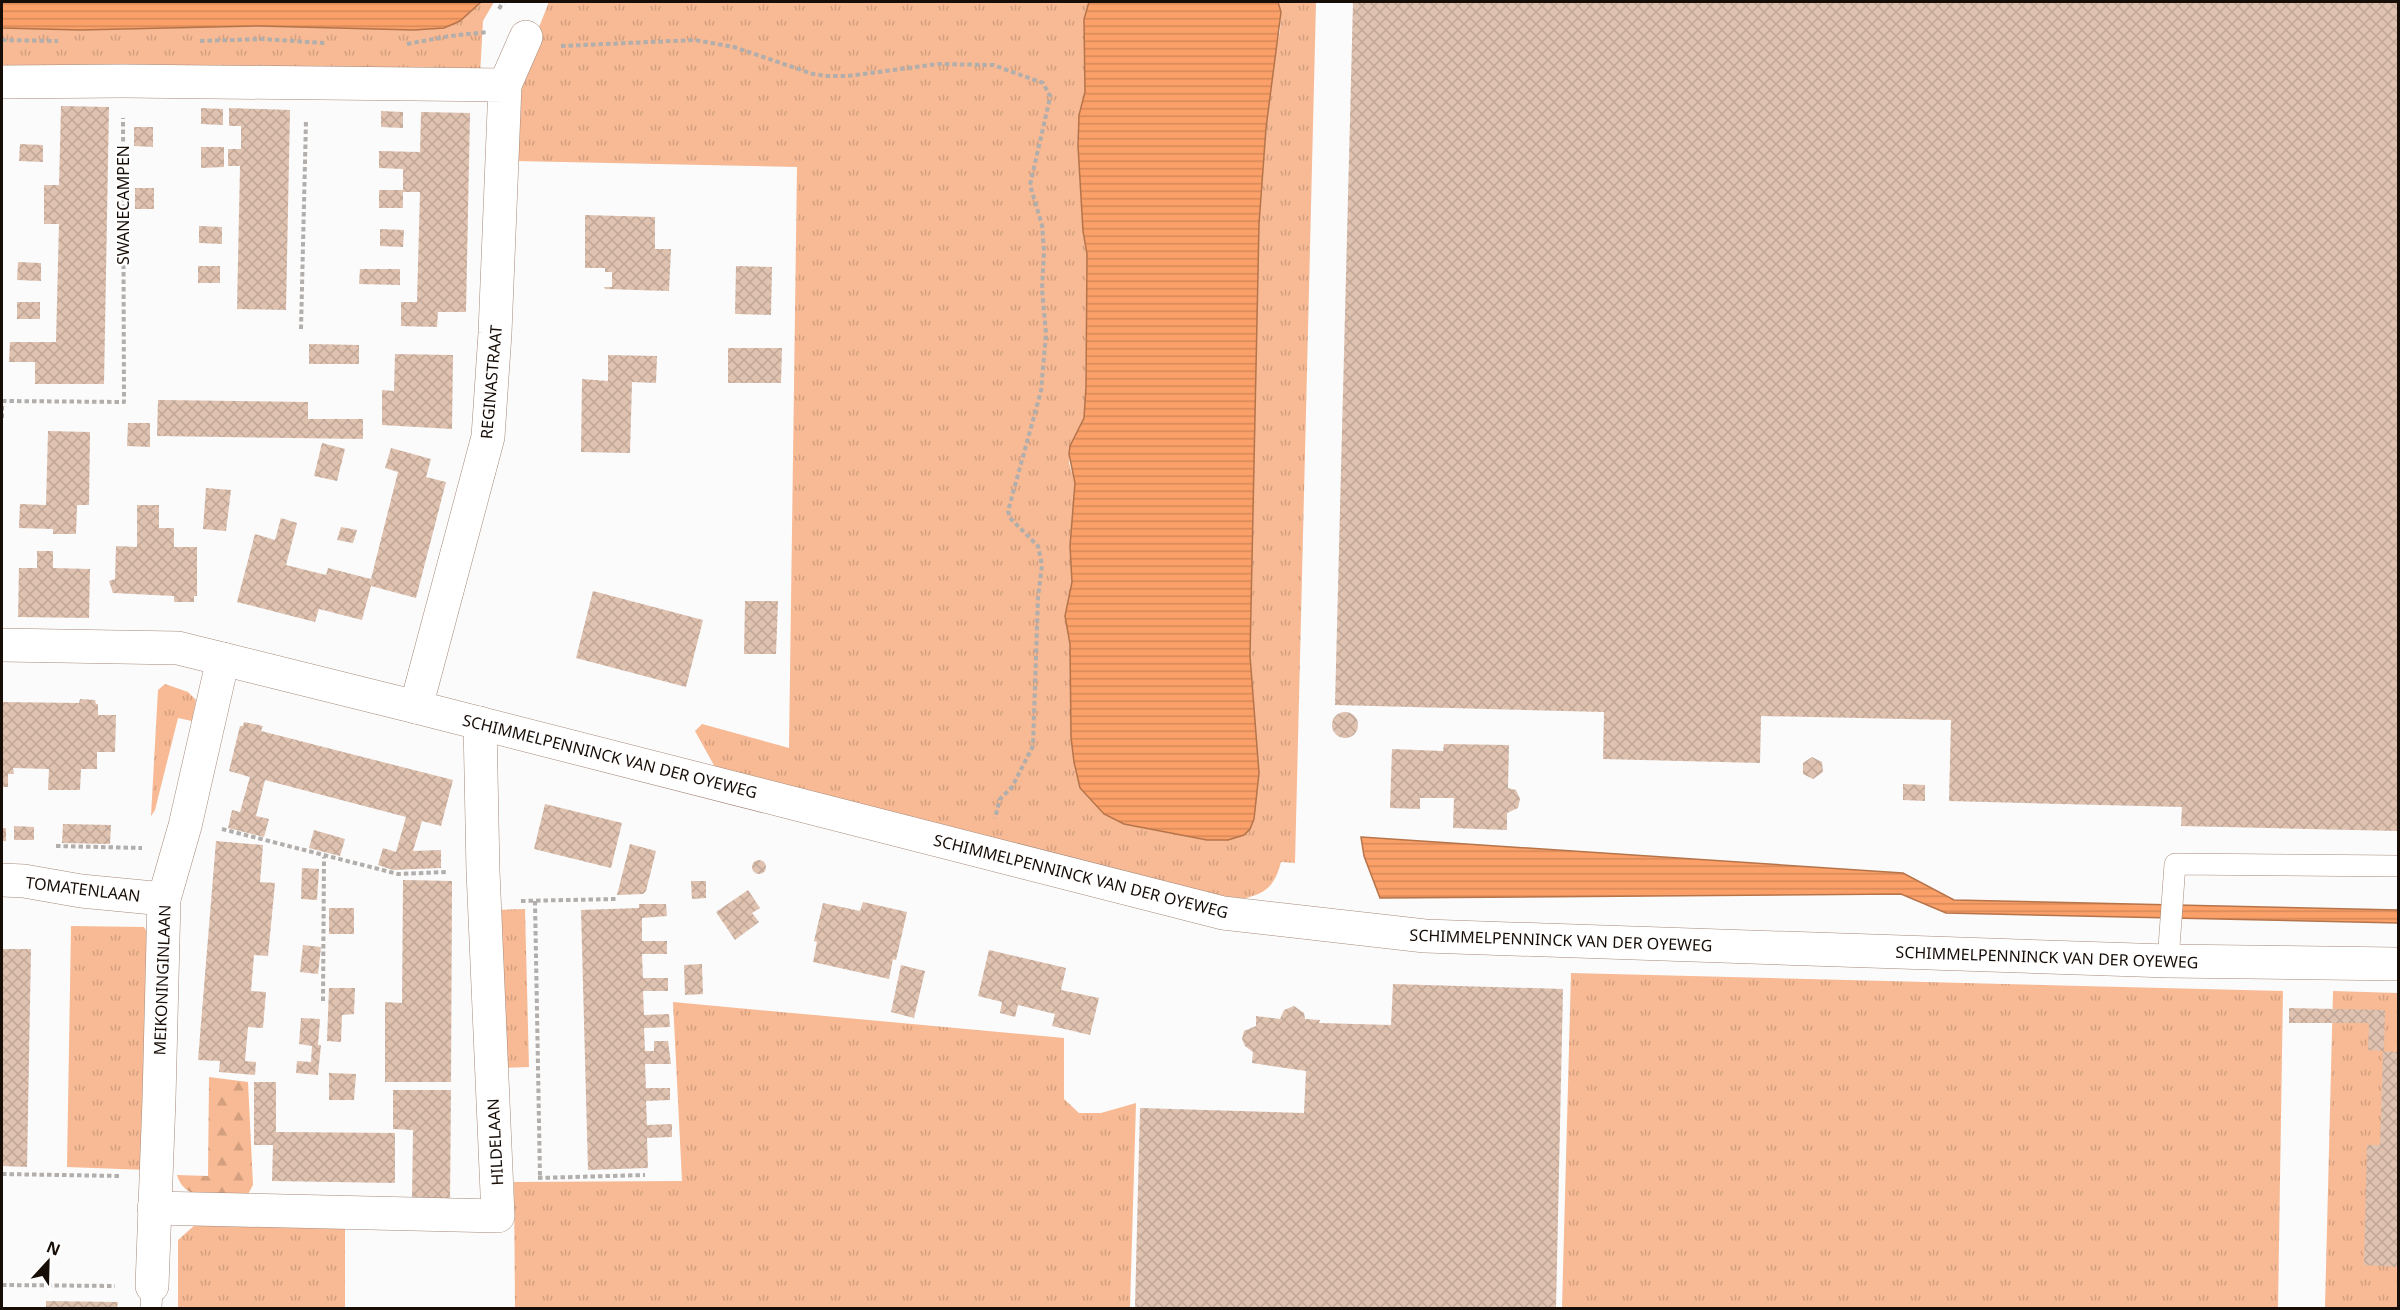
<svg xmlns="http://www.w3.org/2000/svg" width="2400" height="1310" viewBox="0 0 2400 1310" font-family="'Noto Sans',sans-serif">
	<defs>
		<pattern id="grass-tufts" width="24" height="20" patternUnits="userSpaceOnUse" patternTransform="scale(1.5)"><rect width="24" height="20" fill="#f7ba95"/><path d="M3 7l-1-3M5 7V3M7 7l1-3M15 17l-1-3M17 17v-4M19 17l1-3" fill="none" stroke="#d39f7f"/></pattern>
		<pattern id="forest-firs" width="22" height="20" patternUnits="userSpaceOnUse" patternTransform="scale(1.5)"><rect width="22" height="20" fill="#f7ba95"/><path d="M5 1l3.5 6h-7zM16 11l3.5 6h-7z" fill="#d39f7f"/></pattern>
		<pattern id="water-rules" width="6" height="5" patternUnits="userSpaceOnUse" patternTransform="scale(1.5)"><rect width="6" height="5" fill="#faa068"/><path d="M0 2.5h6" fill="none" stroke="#d68959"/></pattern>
		<pattern id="building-cross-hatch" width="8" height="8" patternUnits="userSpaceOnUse" patternTransform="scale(1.5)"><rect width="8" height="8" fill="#e0c2b0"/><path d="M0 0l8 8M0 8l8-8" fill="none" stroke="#bfa696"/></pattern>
	</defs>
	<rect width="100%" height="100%" fill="#fbfbfb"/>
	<!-- grass -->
	<g fill="url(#grass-tufts)">
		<path d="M481 2H494L483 21 480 75 2 68V28L80 30 259 26 414 30 470 13Z"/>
		<path d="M549 2H1089L1084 19 1085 92 1079 115 1078 146 1083 231 1087 254 1086 387 1084 418 1070 446 1069 463 1075 483 1070 546 1072 582 1065 616 1070 644 1071 737 1074 762 1077 777 1104 814 1124 824 1207 840 1258 773 1250 656 1254 418 1259 224 1266 128 1275 52 1280 31 1281 12 1278 2H1316L1295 863 1281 862C1274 889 1264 894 1238 900L716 769 695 731 702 724 789 748 797 167 515 161 516 85Z"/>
		<path d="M165 684 188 692 196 700 192 721 178 718 155 810 151 816 158 690Z"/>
		<path d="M525 909 529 1067 500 1068 496 910Z"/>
		<path d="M71 926 144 927 151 939 147 1170 67 1167Z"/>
		<path d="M1571 973 2283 991 2278 1308H1562Z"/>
		<path d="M2333 991 2398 993V1308H2325Z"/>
		<path d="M673 1002 1064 1038V1099L1079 1113H1101L1136 1103 1130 1308H515L514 1182 682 1181Z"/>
		<path d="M196 1224 345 1228V1308H178V1240Z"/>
	</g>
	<!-- forest -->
	<path fill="url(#forest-firs)" d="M209 1077 248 1082 253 1185 247 1196C223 1196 185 1204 177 1175L208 1176Z"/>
	<!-- water -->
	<g fill="url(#water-rules)" stroke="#b6744b" stroke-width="1.5">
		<path d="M2 2H481L460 21 444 28 414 30 259 26 80 30 2 28Z"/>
		<path d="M1089 2H1278L1281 12 1266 128 1259 224 1250 656 1259 773 1254 819 1250 829 1244 835 1228 840H1207L1124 824 1104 814 1080 788 1074 762 1071 737 1070 644 1065 616 1072 582 1070 546 1075 483 1069 454 1070 446 1084 418 1086 387 1087 254 1083 231 1078 146 1079 115 1085 92 1084 19Z"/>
		<path d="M1361 837 1903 873 1954 900 2398 910V923L1946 913 1901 894 1380 898 1364 856Z"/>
	</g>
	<!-- building -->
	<g fill="url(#building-cross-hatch)">
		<path d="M1353 2H2398V831L2181 826 2182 807 1949 801 1951 720 1761 716 1760 763 1603 759 1604 712 1335 705Z"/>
		<path d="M61 106 109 107 104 384H35V362H9L10 342H56L59 224H44V185H59Z"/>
		<path d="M201 108 223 109V125L201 124Z"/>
		<path d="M229 108 290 110 286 310 237 309 240 166H228V149H241V126H229Z"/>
		<path d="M381 111 403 112V128L381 127Z"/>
		<path d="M421 112 470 113 466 312H438L437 327 401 326V302H417L420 192H403V208H379V190H403V169L379 168V151L420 152Z"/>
		<path d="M134 127H153V147L134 146Z"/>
		<path d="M20 144 43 145V162L19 161Z"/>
		<path d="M201 147H224V167L201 168Z"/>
		<rect x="135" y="188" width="19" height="21"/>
		<path d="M585 215 655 217V249H671L669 291 605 289 604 287H612V272H605V268H585Z"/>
		<path d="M199 226 222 227V244L199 243Z"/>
		<path d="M380 229 404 230 403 247 380 246Z"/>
		<path d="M18 262 41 263V281L17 280Z"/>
		<rect x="198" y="266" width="22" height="17"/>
		<path d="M736 266 772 267 771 315 735 314Z"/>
		<path d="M360 269H400V285L359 284Z"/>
		<rect x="17" y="302" width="23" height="17"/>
		<path d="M309 344 359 345V364H309Z"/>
		<path d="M728 348H782L781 383H728Z"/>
		<path d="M395 354 453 355 452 429 382 425V390L394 391Z"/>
		<path d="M608 355 657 356 656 383 632 382 630 453 581 452 582 379 608 381Z"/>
		<path d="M158 400 308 402V419H363V439L157 436Z"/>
		<path d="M128 423H150V447L127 446Z"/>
		<path d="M48 431 90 432 89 505H77L76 534H53V529L19 528 20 504 46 505Z"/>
		<path d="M322 443 345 449 337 481 314 476Z"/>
		<path d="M391 448 431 459 426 477 446 482 416 598 371 586 362 620 319 609 315 622 237 602 255 534 275 540 281 518 297 523 286 565 326 575 328 568 371 579 398 472 385 468Z"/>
		<path d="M206 488 231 490 226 531 203 529Z"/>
		<path d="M137 505H159V528H174V547H197V596H194V602H174V596L113 593 109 581 115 579 116 546 137 547Z"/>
		<path d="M341 527 357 530 353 543 337 540Z"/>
		<path d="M37 551H53V568L90 569 89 618 18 617 19 568H37Z"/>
		<path d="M593 591 703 620 686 687 576 658Z"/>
		<path d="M745 601H778L776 654H744Z"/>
		<path d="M80 699 95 700 96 704H98V715H116L115 752H97V769H81L80 790H48L49 769 13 768 14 774H8V787H2V702L79 703Z"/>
		<circle cx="1345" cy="725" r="13"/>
		<path d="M244 722 263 726 261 731 453 780 441 826 422 821 413 851 441 850V868L393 870 378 865 383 848 396 852 406 817 265 780 256 816 269 819 264 837 228 828 232 810 240 812 250 777 229 771 240 726H243Z"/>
		<path d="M1444 744 1509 745 1508 788 1516 790 1520 799 1518 808 1507 813V830L1453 828 1454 798H1420V809L1390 808 1392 749 1443 751Z"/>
		<path d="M1812 757 1822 762 1823 772 1813 779 1803 774V763Z"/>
		<path d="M1903 784 1925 785V801L1903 800Z"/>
		<path d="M545 804 622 823 611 868 534 849Z"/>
		<path d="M63 824 111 825 110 844 62 843Z"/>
		<path d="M14 826 34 827V840H14Z"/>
		<rect x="2" y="828" width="4" height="13"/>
		<path d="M314 830 345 839 340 856 309 848Z"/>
		<path d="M216 841 263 845 260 882 275 883 268 956 254 955 251 991 266 992 263 1028 248 1027 245 1061 256 1062 255 1075 219 1072 220 1061 198 1060Z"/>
		<path d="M630 844 656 851 646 891 643 894 617 895Z"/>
		<circle cx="759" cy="867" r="7"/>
		<path d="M302 868 319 869 317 900 301 899Z"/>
		<path d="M403 880 452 881 451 1082H385V1002L402 1003Z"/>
		<path d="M691 881H706V898L692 899Z"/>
		<path d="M748 890 760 908 752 913 759 922 735 940 716 912Z"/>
		<path d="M863 902 907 912 896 960 893 959 889 979 813 962 817 942 814 941 823 903 860 911Z"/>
		<path d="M639 904H666L667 916 642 918V941H667V954H642L643 978H668V991H643L644 1015 669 1014 670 1027 644 1028 645 1051H654V1041H668L671 1064H645L646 1088H670V1100L646 1101 647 1125 672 1124V1137L647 1138 648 1168 588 1170 581 910 639 908Z"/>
		<rect x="329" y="908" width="25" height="26"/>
		<path d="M303 945 321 947 318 974 300 972Z"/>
		<path d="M2 949H31L27 1167 2 1166Z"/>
		<path d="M989 950 1066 968 1061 990 1099 998 1090 1035 1052 1026 1055 1014 1018 1005 1015 1017 1000 1013 1002 1002 978 996Z"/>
		<path d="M702 964 703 994 685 995 684 965Z"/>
		<path d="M901 965 925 971 914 1018 891 1012Z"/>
		<path d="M1393 984 1563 989 1556 1308H1135L1140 1108 1304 1113 1306 1071 1252 1063 1253 1052 1245 1046 1242 1039 1244 1031 1256 1026V1016L1280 1019 1284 1010 1294 1006 1304 1013 1305 1019 1320 1020 1319 1023 1391 1025Z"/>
		<path d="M329 988H355L354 1014 342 1015 341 1042 327 1041Z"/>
		<path d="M2289 1008 2385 1010 2384 1051 2368 1050 2369 1023H2289Z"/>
		<path d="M301 1018 320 1019 318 1045H321L318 1075 296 1073 297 1061 311 1062 312 1046 299 1044Z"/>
		<path d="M2383 1051 2398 1052V1267L2364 1265 2367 1145H2380Z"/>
		<path d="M329 1073 356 1074 354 1100H329Z"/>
		<path d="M254 1082H276V1132L395 1133V1183L272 1181 273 1145H254Z"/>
		<path d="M393 1090H451L450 1202H412L413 1130 393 1129Z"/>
		<path d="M46 1301 118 1302 117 1308H46Z"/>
	</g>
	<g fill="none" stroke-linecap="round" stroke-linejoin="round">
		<!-- lane casing -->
		<g stroke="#a68979" stroke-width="22">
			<g id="lane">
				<path d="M2168 961 2175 864 2398 866"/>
				<path d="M151 1308 152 1286"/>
			</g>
		</g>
		<!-- street casing -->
		<g stroke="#a68979" stroke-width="34">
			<g id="street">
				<path d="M2 82 123 81 505 85 495 333 488 437 416 707"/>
				<path d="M505 85 526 37"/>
				<path d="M2 645 178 648 416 707 1223 913 1425 936 2168 961 2398 964"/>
				<path d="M2 880 24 881 81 891 164 899"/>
				<path d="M154 1208 498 1216 483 871 480 723"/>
				<path d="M152 1286 159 1099 164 899 185 826 223 659"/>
			</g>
		</g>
		<!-- path -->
		<g stroke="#b1aeac" stroke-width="4" stroke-dasharray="4.5 3" stroke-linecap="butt">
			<path d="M499 9 503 2"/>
			<path d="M2 40 58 41"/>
			<path d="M200 41 262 39 325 43"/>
			<path d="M407 44 450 36 488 32"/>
			<path d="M561 46 695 40 734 47 813 74 827 76H848L938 64 993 65 1043 83 1050 96 1049 102 1030 185 1042 225 1044 251 1042 289 1046 334 1044 357 1041 391 1008 511 1010 518 1038 546 1042 565 1038 597 1033 746 1012 787 1000 799 995 818"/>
			<path d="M301 329 306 120"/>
			<path d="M2 401 124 402 123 118"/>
			<path d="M2 418V401"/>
			<path d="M222 829 398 874 446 872"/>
			<path d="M56 846 142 848"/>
			<path d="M521 901 616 899"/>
			<path d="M535 901 540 1178"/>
			<path d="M323 1001 324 857"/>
			<path d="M2 1174 119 1176"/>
			<path d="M538 1178 645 1175"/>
			<path d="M2 1285 115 1286"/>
		</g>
		<!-- lane -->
		<use href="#lane" stroke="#fff" stroke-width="21"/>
		<!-- street -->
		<use href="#street" stroke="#fff" stroke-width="33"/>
	</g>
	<g text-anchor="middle" stroke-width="5" stroke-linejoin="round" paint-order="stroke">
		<!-- street labels -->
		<g font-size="16" fill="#170d07" stroke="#fff">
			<text transform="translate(123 205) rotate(-90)" y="6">SWANECAMPEN</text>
			<text transform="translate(491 382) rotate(-85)" y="6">REGINASTRAAT</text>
			<text transform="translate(610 756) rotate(14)" y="6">SCHIMMELPENNINCK VAN DER OYEWEG</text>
			<text transform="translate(1081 876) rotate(14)" y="6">SCHIMMELPENNINCK VAN DER OYEWEG</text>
			<text transform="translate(83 889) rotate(7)" y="6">TOMATENLAAN</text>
			<text transform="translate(1561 940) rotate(2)" y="6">SCHIMMELPENNINCK VAN DER OYEWEG</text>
			<text transform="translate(2047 957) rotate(2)" y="6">SCHIMMELPENNINCK VAN DER OYEWEG</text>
			<text transform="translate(162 980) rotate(-88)" y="6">MEIKONINGINLAAN</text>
			<text transform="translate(495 1142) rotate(-93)" y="6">HILDELAAN</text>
		</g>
	</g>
	<!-- border -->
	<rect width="2400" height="1310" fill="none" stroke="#170d07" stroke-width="6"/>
	<!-- north arrow -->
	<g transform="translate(48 1262) rotate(22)" stroke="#ffffff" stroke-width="4.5" paint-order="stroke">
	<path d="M0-4.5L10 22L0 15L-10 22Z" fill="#170d07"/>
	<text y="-9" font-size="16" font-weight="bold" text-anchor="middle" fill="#170d07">N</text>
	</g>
</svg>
